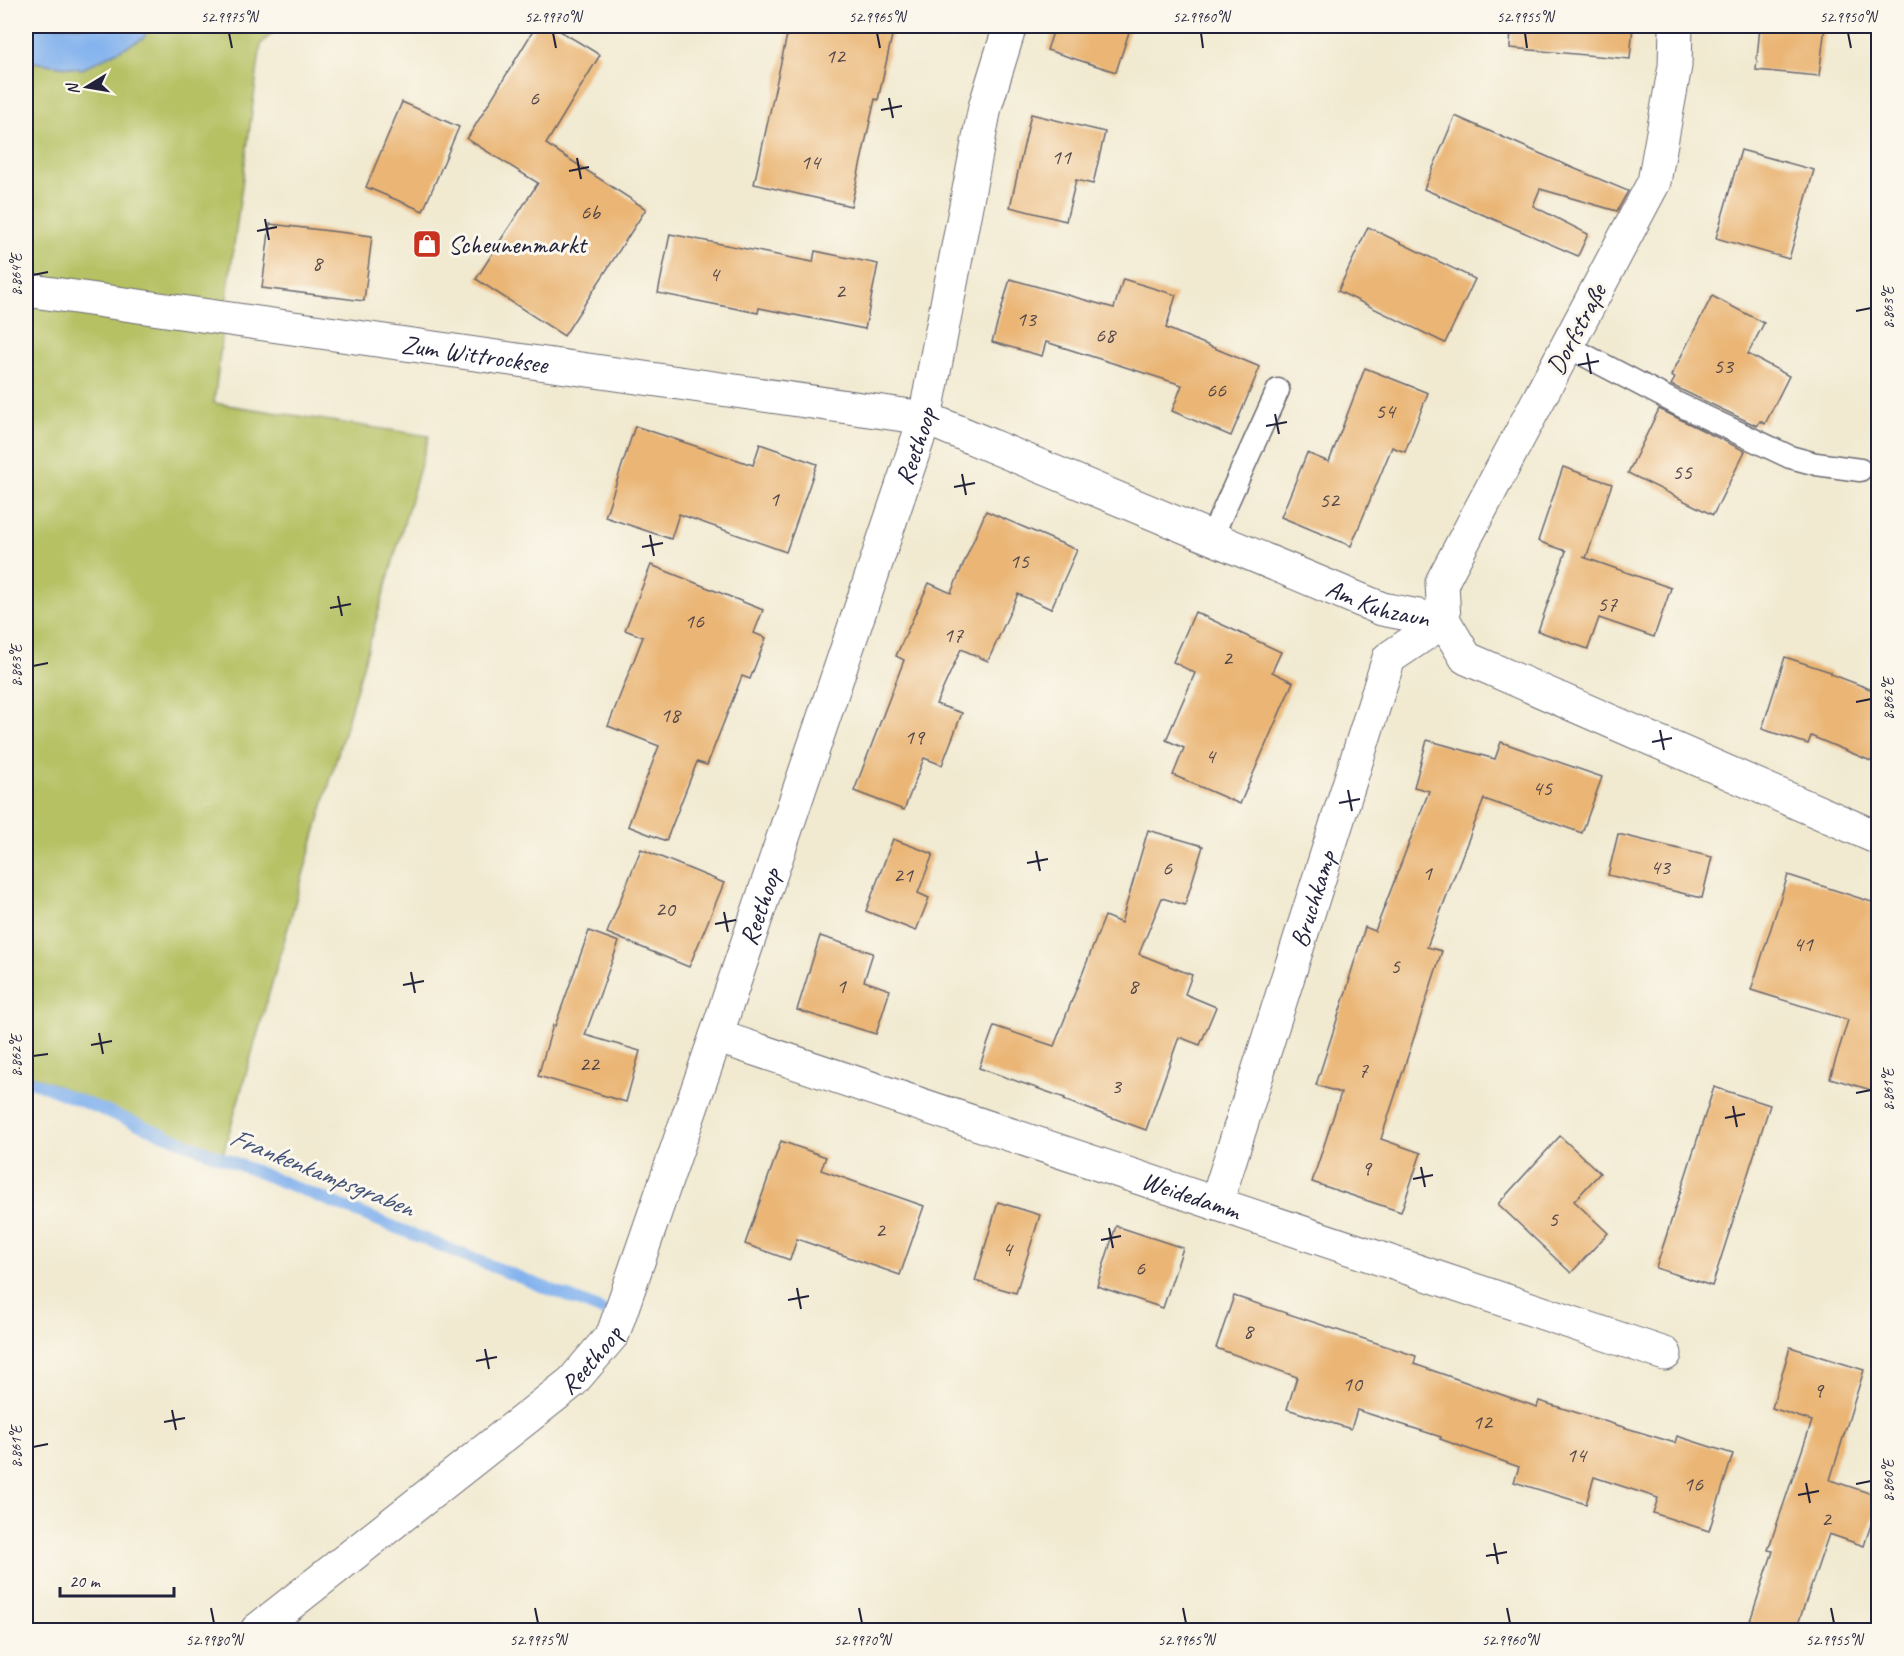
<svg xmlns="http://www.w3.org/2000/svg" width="1904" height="1656" viewBox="0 0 1904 1656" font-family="Caveat,sans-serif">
	<rect width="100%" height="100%" fill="#fbf7ec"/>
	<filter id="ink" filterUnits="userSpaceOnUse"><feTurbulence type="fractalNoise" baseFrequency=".0167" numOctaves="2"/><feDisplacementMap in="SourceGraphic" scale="12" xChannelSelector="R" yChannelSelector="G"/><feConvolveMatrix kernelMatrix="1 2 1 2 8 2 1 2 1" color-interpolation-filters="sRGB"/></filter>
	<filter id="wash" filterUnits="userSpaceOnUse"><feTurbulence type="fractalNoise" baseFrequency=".008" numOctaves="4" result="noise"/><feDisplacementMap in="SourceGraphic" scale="24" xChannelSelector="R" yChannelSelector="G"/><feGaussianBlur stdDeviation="1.35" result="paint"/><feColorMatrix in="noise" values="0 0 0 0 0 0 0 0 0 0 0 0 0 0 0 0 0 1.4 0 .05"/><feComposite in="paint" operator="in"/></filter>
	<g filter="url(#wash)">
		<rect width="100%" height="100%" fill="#f1ead1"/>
		<!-- green -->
		<g fill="#b5c163" stroke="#6c724f" stroke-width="1.5">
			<path d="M148 26H279L261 44 225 312 26 283V61L82 69 143 38Z"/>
			<path d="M26 299 224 320 214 403 429 436 223 1154 26 1073Z"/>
		</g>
		<!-- water -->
		<path fill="#83b2ee" stroke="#526a94" stroke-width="1.5" d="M26 26H148L144 38 82 69 26 61Z"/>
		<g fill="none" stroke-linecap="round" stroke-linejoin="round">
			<!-- stream -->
			<path stroke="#83b2ee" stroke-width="12" d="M26 1079 601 1310"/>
		</g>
		<g id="blocks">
			<!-- building -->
			<g fill="#eab575">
				<path d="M536 26H552L600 55 546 144 646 209 564 336 476 279 494 251 521 254 498 244 538 183 467 139Z"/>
				<path d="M789 26H865L893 31 878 100 875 99 851 206 754 184Z"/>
				<path d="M1055 26H1131L1116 72 1047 50Z"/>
				<path d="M1511 26H1633L1630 59 1510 48Z"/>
				<path d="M1760 26H1825L1819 76 1756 70Z"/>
				<path d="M402 102 459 127 423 211 366 187Z"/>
				<path d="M1031 114 1105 132 1093 184 1076 180 1066 221 1010 207Z"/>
				<path d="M1455 116 1573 168 1628 191 1617 211 1540 189 1533 206 1588 234 1578 256 1424 189Z"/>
				<path d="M1741 150 1814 170 1789 259 1716 238Z"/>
				<path d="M270 224 372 236 364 301 262 288Z"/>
				<path d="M1368 227 1475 279 1445 343 1338 291Z"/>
				<path d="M670 234 813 262 815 251 878 264 865 329 759 308 758 313 658 293Z"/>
				<path d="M1010 279 1114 308 1123 279 1176 295 1166 328 1260 367 1231 436 1172 411 1182 385 1046 342 1042 356 992 342Z"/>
				<path d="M1712 296 1764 323 1748 354 1789 376 1765 424 1760 421 1757 426 1671 385 1675 378 1671 376Z"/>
				<path d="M1365 368 1428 393 1405 452 1392 447 1351 546 1281 517 1307 453 1329 462Z"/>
				<path d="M1659 409 1745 451 1713 515 1628 473Z"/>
				<path d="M635 426 753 465 760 444 817 464 786 552 679 514 671 539 605 517Z"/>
				<path d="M1563 467 1612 484 1586 558 1583 557 1671 588 1654 637 1599 618 1588 649 1538 631 1566 551 1538 541Z"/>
				<path d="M986 511 1077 550 1051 609 1018 594 988 661 961 649 936 704 962 713 942 765 924 758 904 810 854 791 904 660 896 656 929 583 951 593Z"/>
				<path d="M651 565 763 610 754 633 766 638 750 679 742 676 707 765 697 762 666 841 628 826 659 746 608 726 643 637 625 630Z"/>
				<path d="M1195 612 1281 652 1272 672 1293 682 1240 804 1173 775 1184 748 1166 740 1195 673 1173 662Z"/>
				<path d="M1785 657 1831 672V674L1878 692V764L1811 736 1808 744 1762 729Z"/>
				<path d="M1427 740 1495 759 1501 742 1602 777 1582 833 1484 799 1427 947 1442 951 1381 1139 1421 1153 1401 1212 1312 1182 1341 1093 1316 1085 1350 979H1349L1365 927 1375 931 1429 791 1414 787Z"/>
				<path d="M1148 830 1203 846 1185 905 1162 898 1139 954 1192 975 1185 994 1216 1007 1200 1045 1179 1037 1146 1130 1064 1100 1065 1098 979 1068 994 1026 1054 1046 1105 916 1121 923Z"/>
				<path d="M1618 834 1712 857 1702 898 1608 875Z"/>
				<path d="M893 839 933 854 918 893 929 898 916 931 866 911Z"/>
				<path d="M641 849 724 883 689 967 607 933Z"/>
				<path d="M1788 875 1878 904V1092L1830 1078 1848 1020 1751 990Z"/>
				<path d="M589 931 619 942 585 1035 640 1051 626 1102 538 1076 553 1025 555 1026Z"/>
				<path d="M820 936 873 953 864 981 890 990 876 1034 797 1010Z"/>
				<path d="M1714 1087 1770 1105 1712 1286 1656 1268Z"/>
				<path d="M1560 1136 1600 1173 1574 1201 1608 1233 1571 1273 1498 1204Z"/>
				<path d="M781 1141 826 1157 821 1170 924 1206 900 1275 797 1239 790 1260 745 1244Z"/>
				<path d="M998 1202 1040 1215 1016 1293 975 1281Z"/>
				<path d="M1116 1226 1183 1248 1163 1308 1097 1286Z"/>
				<path d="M1234 1296 1416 1356 1414 1364 1537 1407 1539 1401 1675 1443 1677 1436 1733 1454 1709 1531 1653 1513 1658 1498 1594 1477 1586 1504 1514 1482 1519 1467 1440 1439 1441 1437 1357 1410 1351 1429 1287 1409 1297 1377 1216 1348Z"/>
				<path d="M1790 1347 1864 1370 1830 1480 1878 1496V1503L1864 1546 1829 1534 1796 1630H1747L1773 1551 1768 1550 1812 1421 1772 1408Z"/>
			</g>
		</g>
	</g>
	<g filter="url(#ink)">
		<use href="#blocks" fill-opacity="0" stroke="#6a6870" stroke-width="1.5"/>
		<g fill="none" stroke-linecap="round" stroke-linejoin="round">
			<!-- service casing -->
			<g stroke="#6a6870" stroke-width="25">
				<g id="service">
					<path d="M1567 346 1680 405 1790 457 1816 464 1860 470"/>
					<path d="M1211 538 1278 390"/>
				</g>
			</g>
			<!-- minor casing -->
			<g stroke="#6a6870" stroke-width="35">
				<g id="minor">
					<path d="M1676 26 1675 66 1654 182 1442 582 1444 621 1466 658 1878 838"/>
					<path id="s1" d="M26 290 925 418 1382 609 1444 621"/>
					<path id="s2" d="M716 1036 1665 1354"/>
					<path id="s3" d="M1216 1204 1389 658 1444 621"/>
					<path id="s4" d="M257 1630 572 1382 613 1334 716 1036 925 418 985 107 1010 26"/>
				</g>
			</g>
			<!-- service -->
			<use href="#service" stroke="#fff" stroke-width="22"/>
			<!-- minor -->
			<use href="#minor" stroke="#fff" stroke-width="33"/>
		</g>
	</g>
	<!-- ticks -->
	<path fill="none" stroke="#22223b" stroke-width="2" d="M229 33 232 48M553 33 556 48M877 33 880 48M1201 33 1203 48M1525 33 1527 48M1848 33 1851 48M889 98 893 118M881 110 902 106M577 158 581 179M569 171 589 167M265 219 269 240M257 231 277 227M33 275 48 272M1856 311 1871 308M1587 353 1591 374M1578 365 1599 361M1275 414 1279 434M1266 426 1287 422M962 474 966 495M954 487 975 483M650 535 654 556M642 547 663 543M338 596 342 616M330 608 351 604M33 666 48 663M1856 702 1871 699M1660 730 1664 750M1652 742 1672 738M1348 790 1352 811M1339 803 1360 799M1036 851 1040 871M1027 863 1048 859M724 912 728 932M715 924 736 920M411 972 415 993M403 985 424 981M99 1033 103 1054M91 1045 112 1041M33 1056 48 1054M1856 1093 1871 1090M1733 1106 1737 1127M1725 1118 1745 1114M1421 1167 1425 1187M1413 1179 1433 1175M1109 1228 1113 1248M1101 1240 1121 1236M797 1288 801 1309M788 1300 809 1296M485 1349 489 1369M476 1361 497 1357M172 1410 176 1430M164 1422 185 1418M33 1447 48 1444M1806 1483 1810 1503M1856 1484 1871 1481M1798 1495 1819 1491M1494 1543 1498 1564M1486 1556 1507 1552M211 1608 214 1623M535 1608 538 1623M859 1608 862 1623M1183 1608 1186 1623M1507 1608 1510 1623M1831 1608 1834 1623"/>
	<!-- icons -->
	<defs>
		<g id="shop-square" transform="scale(1.5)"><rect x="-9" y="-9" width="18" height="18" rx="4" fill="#c8321e" stroke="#fbf7ec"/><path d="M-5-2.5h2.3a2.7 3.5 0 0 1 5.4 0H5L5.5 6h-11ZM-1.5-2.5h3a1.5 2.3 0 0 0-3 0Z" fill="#fff"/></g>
	</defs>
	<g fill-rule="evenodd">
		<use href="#shop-square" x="427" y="244"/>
	</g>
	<g text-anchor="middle" stroke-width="6" stroke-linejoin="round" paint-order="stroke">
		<!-- number labels -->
		<g font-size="22" fill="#54474a">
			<text x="835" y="63">12</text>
			<text x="534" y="105">6</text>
			<text x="1061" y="164">11</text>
			<text x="810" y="169">14</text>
			<text x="590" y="219">6b</text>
			<text x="317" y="270">8</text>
			<text x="714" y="281">4</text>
			<text x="840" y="298">2</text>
			<text x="1026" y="326">13</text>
			<text x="1105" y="342">68</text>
			<text x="1723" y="373">53</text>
			<text x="1216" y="397">66</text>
			<text x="1385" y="418">54</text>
			<text x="1682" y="479">55</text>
			<text x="774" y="506">1</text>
			<text x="1329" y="507">52</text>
			<text x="1019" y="568">15</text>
			<text x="1607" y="611">57</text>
			<text x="694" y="628">16</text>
			<text x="953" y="642">17</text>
			<text x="1227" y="665">2</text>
			<text x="670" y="722">18</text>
			<text x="914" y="744">19</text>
			<text x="1210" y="763">4</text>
			<text x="1542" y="795">45</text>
			<text x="1660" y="874">43</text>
			<text x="1167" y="875">6</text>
			<text x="1427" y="880">1</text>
			<text x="903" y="882">21</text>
			<text x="665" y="916">20</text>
			<text x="1803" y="951">41</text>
			<text x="1395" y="973">5</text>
			<text x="841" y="993">1</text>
			<text x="1133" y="993">8</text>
			<text x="589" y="1071">22</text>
			<text x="1363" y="1077">7</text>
			<text x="1116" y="1093">3</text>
			<text x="1366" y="1175">9</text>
			<text x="1553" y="1226">5</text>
			<text x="880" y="1237">2</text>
			<text x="1007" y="1256">4</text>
			<text x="1140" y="1275">6</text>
			<text x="1248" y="1338">8</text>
			<text x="1352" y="1391">10</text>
			<text x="1818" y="1397">9</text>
			<text x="1482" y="1429">12</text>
			<text x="1576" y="1462">14</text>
			<text x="1693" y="1491">16</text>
			<text x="1826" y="1526">2</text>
		</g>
		<!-- poi labels -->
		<g font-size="26" fill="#22223b" stroke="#fbf7ec" text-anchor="start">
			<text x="448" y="253">Scheunenmarkt</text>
		</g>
		<!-- street labels -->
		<g font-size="26" fill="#22223b" stroke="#fbf7ec">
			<text transform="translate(1576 329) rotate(-62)" y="9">Dorfstraße</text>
			<text dy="9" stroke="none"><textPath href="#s1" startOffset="453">Zum Wittrocksee</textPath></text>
			<text dy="9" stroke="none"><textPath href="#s4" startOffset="1402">Reethoop</textPath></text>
			<text dy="9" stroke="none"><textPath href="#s1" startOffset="1398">Am Kuhzaun</textPath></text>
			<text dy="9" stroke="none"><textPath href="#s3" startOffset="320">Bruchkamp</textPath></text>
			<text dy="9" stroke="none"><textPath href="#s4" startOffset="916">Reethoop</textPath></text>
			<text dy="9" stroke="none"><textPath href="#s2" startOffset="501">Weidedamm</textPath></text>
			<text dy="9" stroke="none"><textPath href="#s4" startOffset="430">Reethoop</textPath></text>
		</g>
		<!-- water labels -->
		<g font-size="27" font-style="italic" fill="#44547a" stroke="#fbf7ec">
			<text transform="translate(322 1172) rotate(22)" y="9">Frankenkampsgraben</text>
		</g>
	</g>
	<!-- margin -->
	<rect width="1904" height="1656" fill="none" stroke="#fbf7ec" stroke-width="66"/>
	<!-- north arrow -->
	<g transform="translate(87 87) rotate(259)" stroke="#fbf7ec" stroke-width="4.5" paint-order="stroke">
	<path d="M0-4.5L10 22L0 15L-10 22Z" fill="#22223b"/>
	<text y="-9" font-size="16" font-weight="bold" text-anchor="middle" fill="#22223b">N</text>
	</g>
	<!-- scale -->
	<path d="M60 1587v9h114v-9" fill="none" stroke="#22223b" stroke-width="3"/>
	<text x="69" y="1587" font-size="18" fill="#22223b" stroke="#fbf7ec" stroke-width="4.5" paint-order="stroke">20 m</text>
	<rect x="33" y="33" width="1838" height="1590" fill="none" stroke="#22223b" stroke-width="2"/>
	<g font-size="15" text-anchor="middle" fill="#22223b">
		<text x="229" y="22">52.9975°N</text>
		<text x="553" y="22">52.9970°N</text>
		<text x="877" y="22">52.9965°N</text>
		<text x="1201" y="22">52.9960°N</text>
		<text x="1525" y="22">52.9955°N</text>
		<text x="1848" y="22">52.9950°N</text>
		<text transform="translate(16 275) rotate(-90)" y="5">8.864°E</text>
		<text transform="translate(1888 308) rotate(-90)" y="5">8.863°E</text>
		<text transform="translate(16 666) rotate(-90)" y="5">8.863°E</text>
		<text transform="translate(1888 699) rotate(-90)" y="5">8.862°E</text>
		<text transform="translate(16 1056) rotate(-90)" y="5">8.862°E</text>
		<text transform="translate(1888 1090) rotate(-90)" y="5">8.861°E</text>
		<text transform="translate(16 1447) rotate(-90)" y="5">8.861°E</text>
		<text transform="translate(1888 1481) rotate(-90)" y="5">8.860°E</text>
		<text x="214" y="1645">52.9980°N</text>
		<text x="538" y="1645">52.9975°N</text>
		<text x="862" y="1645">52.9970°N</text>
		<text x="1186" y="1645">52.9965°N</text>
		<text x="1510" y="1645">52.9960°N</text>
		<text x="1834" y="1645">52.9955°N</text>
	</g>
</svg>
